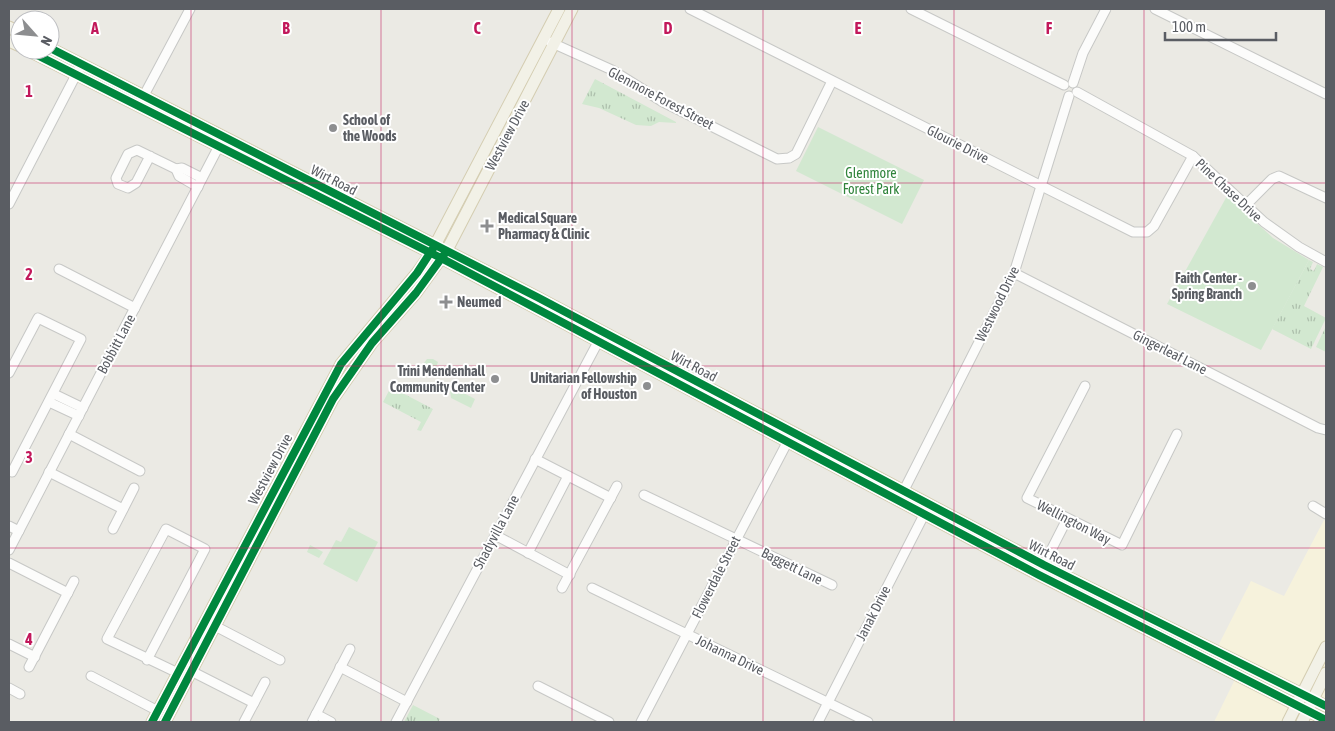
<svg xmlns="http://www.w3.org/2000/svg" width="1335" height="731" viewBox="0 0 1335 731" font-family="'Asap Condensed',sans-serif">
	<defs>
		<pattern id="grass-tufts" width="24" height="20" patternUnits="userSpaceOnUse" patternTransform="scale(1.25)"><rect width="24" height="20" fill="#d2e8d0"/><path d="M3 7l-1-3M5 7V3M7 7l1-3M15 17l-1-3M17 17v-4M19 17l1-3" fill="none" stroke="#adbfac"/></pattern>
	</defs>
	<rect width="100%" height="100%" fill="#ebeae4"/>
	<!-- commercial -->
	<path fill="#f6f2dc" d="M1324 520 1326 521V722H1214L1244 661 1218 646 1251 581 1284 596Z"/>
	<!-- grass -->
	<g fill="url(#grass-tufts)">
		<path d="M595 79 676 122V123L659 122 651 126 636 125 599 108 582 104Z"/>
		<path d="M1309 260 1313 262 1310 269 1314 271 1317 264 1323 267 1304 306 1326 318 1311 349 1272 329Z"/>
		<path d="M1326 326V352L1316 347Z"/>
		<path d="M391 387 433 409 421 431 417 430 421 422 383 402Z"/>
		<path d="M310 545 323 552 319 558 307 552Z"/>
		<path d="M413 705 440 719 438 722H404Z"/>
	</g>
	<!-- park -->
	<g fill="#d2e8d0">
		<path d="M818 127 924 180 902 224 796 171Z"/>
		<path d="M1227 196 1273 238 1309 260 1261 350 1167 304Z"/>
		<path d="M427 359H433L438 362 434 373 421 367Z"/>
		<path d="M452 387 475 399 471 408 451 398 450 390Z"/>
		<path d="M349 527 378 542 357 582 323 564 336 540 341 542Z"/>
	</g>
	<g fill="none" stroke-linecap="round" stroke-linejoin="round">
		<!-- minor casing -->
		<g stroke="#c7c8c6" stroke-width="11">
			<g id="minor">
				<path d="M690 9 1133 232H1147L1154 226 1193 156"/>
				<path d="M911 9 1064 85"/>
				<path d="M1155 9 1326 94"/>
				<path d="M550 42 612 70 663 102 777 159 789 158 796 154 832 81"/>
				<path d="M1073 83 1083 53 1106 9"/>
				<path d="M1077 92 1193 156 1264 222 1299 247 1326 262"/>
				<path d="M141 101 190 9"/>
				<path d="M150 156 136 183 128 188 118 184 116 178 128 154 137 150 176 169 182 168 202 178"/>
				<path d="M176 169 179 176 198 187"/>
				<path d="M9 204 79 69"/>
				<path d="M1245 206 1272 179 1279 176 1326 198"/>
				<path d="M59 269 135 308"/>
				<path d="M1014 273 1318 428 1326 430"/>
				<path d="M9 373 38 318 81 339 12 472 9 471"/>
				<path d="M1085 386 1027 498 1122 545 1177 434"/>
				<path d="M54 394 83 408"/>
				<path d="M49 402 79 416"/>
				<path d="M69 434 140 471"/>
				<path d="M535 459 611 498"/>
				<path d="M49 472 123 509"/>
				<path d="M644 495 832 585"/>
				<path d="M901 496 1014 273 1069 96"/>
				<path d="M1313 506 1326 514"/>
				<path d="M9 526 19 531"/>
				<path d="M113 529 134 488"/>
				<path d="M495 535 570 575"/>
				<path d="M9 550 221 142"/>
				<path d="M528 553 568 476"/>
				<path d="M9 563 68 593"/>
				<path d="M1041 570 1067 519"/>
				<path d="M562 588 617 486"/>
				<path d="M592 588 868 722"/>
				<path d="M215 626 280 660"/>
				<path d="M9 644 35 657"/>
				<path d="M147 660 205 549 166 529 107 639 178 673"/>
				<path d="M29 667 74 581"/>
				<path d="M340 667 407 702"/>
				<path d="M191 671 254 703"/>
				<path d="M91 676 158 711"/>
				<path d="M538 686 609 722"/>
				<path d="M9 688 20 694"/>
				<path d="M316 714 331 722"/>
				<path d="M244 722 265 682"/>
				<path d="M312 722 350 649"/>
				<path d="M396 722 598 342"/>
				<path d="M641 722 790 437"/>
				<path d="M818 722 927 509"/>
			</g>
		</g>
		<!-- major casing -->
		<g stroke="#d4cdb1" stroke-width="13">
			<g id="major">
				<path d="M9 27 20 33"/>
				<path d="M9 41 20 46"/>
				<path d="M50 48 537 297 1044 565 1326 706"/>
				<path d="M27 50 441 258 1039 575 1326 720"/>
				<path d="M152 722 341 364 417 273 431 253 559 9"/>
				<path d="M165 722 333 399 372 343 416 293 447 250 572 9"/>
				<path d="M1288 722 1326 647"/>
				<path d="M1302 722 1326 673"/>
			</g>
		</g>
		<!-- minor -->
		<use href="#minor" stroke="#fcfcfb" stroke-width="9"/>
		<!-- major -->
		<use href="#major" stroke="#f2f1e7" stroke-width="11"/>
		<!-- cycleway casing -->
		<g stroke="#fff" stroke-width="11">
			<g id="cycleway">
				<path d="M50 48 537 297 1044 565 1326 706"/>
				<path d="M27 50 441 258 1039 575 1326 720"/>
				<path d="M152 722 341 364 417 273 434 247"/>
				<path d="M165 722 333 399 372 343 416 293 446 252"/>
			</g>
		</g>
		<!-- cycleway -->
		<use href="#cycleway" stroke="#00873e" stroke-width="8"/>
	</g>
	<!-- grid -->
	<path fill="none" stroke="#c2185b" stroke-width="1" stroke-opacity="0.55" d="M191 9V722M381 9V722M572 9V722M763 9V722M954 9V722M1144 9V722M9 183H1326M9 366H1326M9 548H1326"/>
	<!-- markers -->
	<g fill="#8d8e90" stroke="#fff" stroke-width="2">
		<circle cx="333" cy="128" r="5"/>
		<path d="M484.5 218.5h5v5h5v5h-5v5h-5v-5h-5v-5h5z"/>
		<circle cx="1252" cy="286" r="5"/>
		<path d="M443.5 294.5h5v5h5v5h-5v5h-5v-5h-5v-5h5z"/>
		<circle cx="495" cy="379" r="5"/>
		<circle cx="647" cy="386" r="5"/>
	</g>
	<g text-anchor="middle" stroke-width="4" stroke-linejoin="round" paint-order="stroke">
		<!-- street labels -->
		<g font-size="14" fill="#5a5d63" stroke="#fff">
			<text transform="translate(661 98) rotate(28)" y="5">Glenmore Forest Street</text>
			<text transform="translate(507 135) rotate(-62)" y="5">Westview Drive</text>
			<text transform="translate(958 144) rotate(27)" y="5">Glourie Drive</text>
			<text transform="translate(334 180) rotate(27)" y="5">Wirt Road</text>
			<text transform="translate(1229 190) rotate(43)" y="5">Pine Chase Drive</text>
			<text transform="translate(997 304) rotate(-64)" y="5">Westwood Drive</text>
			<text transform="translate(116 344) rotate(-62)" y="5">Bobbitt Lane</text>
			<text transform="translate(1170 352) rotate(27)" y="5">Gingerleaf Lane</text>
			<text transform="translate(694 366) rotate(28)" y="5">Wirt Road</text>
			<text transform="translate(270 469) rotate(-62)" y="5">Westview Drive</text>
			<text transform="translate(1074 522) rotate(27)" y="5">Wellington Way</text>
			<text transform="translate(496 532) rotate(-62)" y="5">Shadyvilla Lane</text>
			<text transform="translate(1052 555) rotate(27)" y="5">Wirt Road</text>
			<text transform="translate(792 566) rotate(26)" y="5">Baggett Lane</text>
			<text transform="translate(716 577) rotate(-63)" y="5">Flowerdale Street</text>
			<text transform="translate(873 613) rotate(-63)" y="5">Janak Drive</text>
			<text transform="translate(730 655) rotate(26)" y="5">Johanna Drive</text>
		</g>
		<!-- poi labels -->
		<g font-size="14" font-weight="bold" fill="#5a5d63" stroke="#fff" text-anchor="start">
			<text x="343" y="125">School of<tspan x="343" dy="16">the Woods</tspan></text>
			<text x="498" y="223">Medical Square<tspan x="498" dy="16">Pharmacy &amp; Clinic</tspan></text>
			<text x="1242" y="283" text-anchor="end">Faith Center -<tspan x="1242" dy="16">Spring Branch</tspan></text>
			<text x="457" y="307">Neumed</text>
			<text x="485" y="376" text-anchor="end">Trini Mendenhall<tspan x="485" dy="16">Community Center</tspan></text>
			<text x="637" y="383" text-anchor="end">Unitarian Fellowship<tspan x="637" dy="16">of Houston</tspan></text>
		</g>
		<!-- park labels -->
		<g font-size="14" fill="#30843b" stroke="#fff">
			<text x="871" y="178">Glenmore<tspan x="871" dy="16">Forest Park</tspan></text>
		</g>
	</g>
	<g font-size="16" text-anchor="middle" font-weight="bold" fill="#c2185b" stroke="#fff" stroke-width="4" stroke-linejoin="round" paint-order="stroke">
		<text x="95" y="34">A</text>
		<text x="286" y="34">B</text>
		<text x="477" y="34">C</text>
		<text x="668" y="34">D</text>
		<text x="858" y="34">E</text>
		<text x="1049" y="34">F</text>
		<text x="29" y="97">1</text>
		<text x="29" y="280">2</text>
		<text x="29" y="463">3</text>
		<text x="29" y="645">4</text>
	</g>
	<!-- border -->
	<rect width="1335" height="731" fill="none" stroke="#5a5d63" stroke-width="20"/>
	<!-- north arrow -->
	<g transform="translate(35 35) rotate(117)"><circle r="24" fill="#ffffff" stroke="#bdbec1"/>
	<path d="M0-4L9 19L0 12L-9 19Z" fill="#8d8e90"/>
	<text y="-8" font-size="14" font-weight="bold" text-anchor="middle" fill="#5a5d63">N</text>
	</g>
	<!-- scale -->
	<path d="M1165 32v8h111v-8" fill="none" stroke="#5a5d63" stroke-width="2.5"/>
	<text x="1172" y="32" font-size="15" fill="#5a5d63" stroke="#ffffff" stroke-width="4" paint-order="stroke">100 m</text>
</svg>
